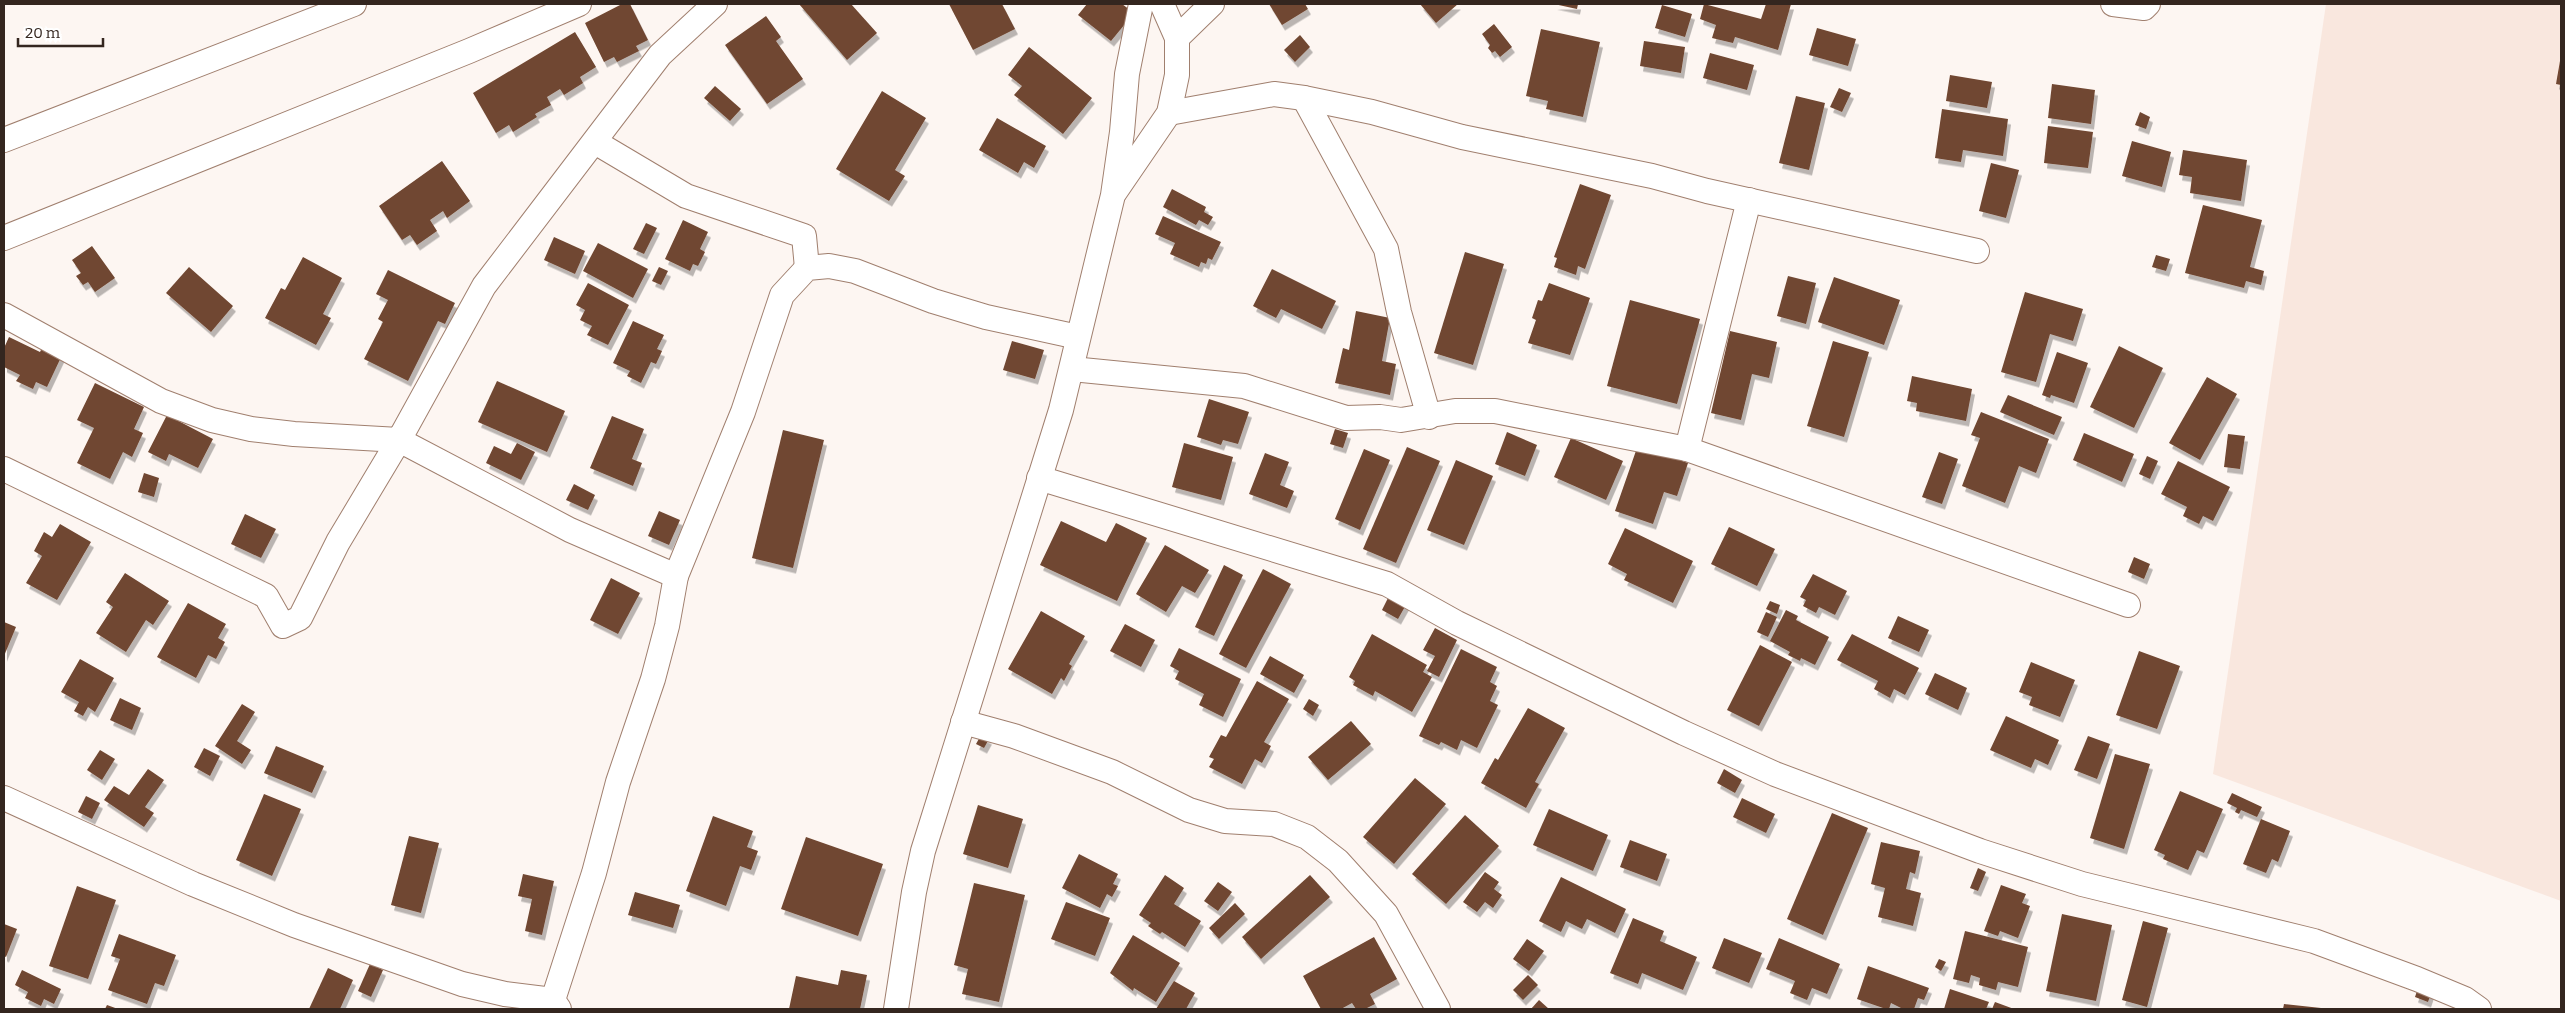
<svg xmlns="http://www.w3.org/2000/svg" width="2565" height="1013" viewBox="0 0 2565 1013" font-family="Bitter,serif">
	<defs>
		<filter id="shadow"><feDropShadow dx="3" dy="5.5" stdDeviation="0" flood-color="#0004"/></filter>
	</defs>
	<rect width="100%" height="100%" fill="#fdf6f2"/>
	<!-- built -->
	<path fill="#f9e7de" d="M2326 4H2561V901L2213 774Z"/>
	<!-- building -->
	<g fill="#704630" filter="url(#shadow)">
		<path d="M622 4H630L648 40 636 46 639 51 617 62 614 57 604 62 585 23Z"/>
		<path d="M799 4H851L877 33 847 60Z"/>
		<path d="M949 4H1002L1015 29 973 50Z"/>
		<path d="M1087 4H1122L1134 13 1111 41 1078 15Z"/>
		<path d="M1269 4H1305L1308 9 1282 25Z"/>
		<path d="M1420 4H1458L1436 23Z"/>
		<path d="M1554 4H1578L1577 9Z"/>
		<path d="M1704 4 1761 19 1766 4H1791L1778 50 1735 37 1733 43 1712 38 1716 25 1700 19Z"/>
		<path d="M1662 5 1692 14 1685 37 1655 28Z"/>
		<path d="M766 16 781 37 776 41 803 79 767 104 725 45Z"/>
		<path d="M1494 24 1512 47 1500 57 1495 51 1492 53 1488 48 1490 45 1482 34Z"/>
		<path d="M1817 28 1856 39 1848 66 1809 55Z"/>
		<path d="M1541 29 1600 42 1583 117 1546 109 1548 101 1526 96Z"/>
		<path d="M575 32 596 67 580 77 583 83 564 95 560 89 547 97 551 105 535 114 537 117 513 132 509 125 496 133 473 93Z"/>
		<path d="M1300 35 1310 47 1295 62 1284 50Z"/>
		<path d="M1644 41 1685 47 1681 73 1640 66Z"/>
		<path d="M1029 47 1092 98 1063 134 1014 95 1022 86 1008 75Z"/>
		<path d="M1710 53 1754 65 1747 90 1703 78Z"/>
		<path d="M2560 61H2561V85L2556 84Z"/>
		<path d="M1950 75 1992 82 1987 108 1946 101Z"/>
		<path d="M2052 84 2095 90 2091 124 2048 118Z"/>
		<path d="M715 86 741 109 730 121 704 98Z"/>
		<path d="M1839 88 1851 93 1842 112 1830 107Z"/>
		<path d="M882 91 926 118 895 170 905 176 889 201 836 169Z"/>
		<path d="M1796 96 1825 103 1809 170 1779 163Z"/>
		<path d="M1942 109 2008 119 2003 156 1963 150 1961 162 1935 158Z"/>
		<path d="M2140 112 2150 117 2146 129 2135 125Z"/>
		<path d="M997 118 1046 146 1034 168 1024 162 1018 173 979 150Z"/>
		<path d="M2048 126 2093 132 2088 168 2044 163Z"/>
		<path d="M2132 141 2171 152 2162 187 2122 176Z"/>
		<path d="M2183 150 2247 160 2241 201 2190 193 2192 177 2179 175Z"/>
		<path d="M442 161 470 201 447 218 443 211 430 220 437 231 417 245 410 235 402 240 379 206Z"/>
		<path d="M1991 163 2019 170 2006 218 1979 211Z"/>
		<path d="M1580 184 1611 195 1585 269 1578 266 1576 275 1554 267 1557 258 1554 257Z"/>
		<path d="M1172 189 1206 207 1204 212 1213 217 1208 225 1199 220 1196 225 1163 207Z"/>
		<path d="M2203 205 2262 220 2250 267 2264 271 2261 285 2246 281 2244 288 2185 273Z"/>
		<path d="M1163 216 1221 242 1212 260 1208 258 1206 264 1201 262 1199 267 1170 254 1175 243 1155 234Z"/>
		<path d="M683 220 708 232 700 249 705 252 698 266 693 264 690 271 665 259Z"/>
		<path d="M646 223 657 228 644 254 633 249Z"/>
		<path d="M554 237 585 251 575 274 544 260Z"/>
		<path d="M598 243 648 269 633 298 583 271Z"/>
		<path d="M92 246 115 278 95 292 88 282 83 285 76 276 81 273 72 260Z"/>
		<path d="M1465 252 1504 264 1473 365 1434 353Z"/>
		<path d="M2156 255 2170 259 2166 271 2152 267Z"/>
		<path d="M303 257 342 278 323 314 331 318 316 345 265 318 281 288 285 290Z"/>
		<path d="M189 267 233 306 211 332 166 293Z"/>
		<path d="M659 267 668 271 661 285 652 281Z"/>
		<path d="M1272 269 1336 301 1322 329 1281 309 1276 318 1253 306Z"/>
		<path d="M388 270 455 303 445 324 438 321 408 381 364 359 383 322 378 319 388 300 376 294Z"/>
		<path d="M1788 276 1816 283 1806 324 1777 316Z"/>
		<path d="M1834 277 1900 300 1884 345 1818 322Z"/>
		<path d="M588 283 629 305 608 345 587 335 592 326 580 320 585 310 576 305Z"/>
		<path d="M1549 283 1590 298 1570 355 1528 343 1536 320 1532 318 1538 300 1542 301Z"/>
		<path d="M2025 292 2083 309 2073 341 2050 334 2036 382 2001 372Z"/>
		<path d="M1630 300 1700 319 1677 404 1607 386Z"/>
		<path d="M1356 311 1390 318 1382 361 1396 364 1390 395 1335 383 1343 348 1349 350Z"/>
		<path d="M633 321 664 335 657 349 662 351 656 364 651 362 641 383 627 376 630 371 613 363Z"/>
		<path d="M1730 331 1777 342 1769 378 1752 374 1741 420 1711 413Z"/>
		<path d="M9 337 40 352 44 344 63 353 47 387 36 382 33 389 16 381 20 375 4 367V348Z"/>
		<path d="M1012 341 1044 350 1035 379 1003 370Z"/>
		<path d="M1833 341 1869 352 1844 437 1807 426Z"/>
		<path d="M2119 346 2163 368 2134 428 2090 407Z"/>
		<path d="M2057 352 2088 363 2074 403 2051 395 2050 398 2042 395Z"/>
		<path d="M1912 376 1972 389 1966 421 1916 411 1917 403 1907 401Z"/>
		<path d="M2207 377 2237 394 2200 460 2169 443Z"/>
		<path d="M497 381 565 411 547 452 478 422Z"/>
		<path d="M95 383 144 407 134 429 143 433 132 457 123 452 110 479 77 463 94 428 77 420Z"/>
		<path d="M2008 395 2062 417 2054 435 2000 412Z"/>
		<path d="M1209 399 1249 412 1238 444 1223 440 1221 445 1197 437Z"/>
		<path d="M1981 412 2049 439 2036 473 2019 466 2005 503 1962 486 1980 438 1971 435Z"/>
		<path d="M167 415 213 439 198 468 169 454 166 461 148 452Z"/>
		<path d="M612 416 644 429 632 459 642 463 633 486 590 468Z"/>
		<path d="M1335 429 1348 433 1343 448 1330 444Z"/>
		<path d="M783 430 824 440 793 568 752 558Z"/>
		<path d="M1507 432 1537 445 1525 476 1495 464Z"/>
		<path d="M2084 433 2134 454 2122 482 2073 460Z"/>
		<path d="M2228 434 2245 436 2240 469 2224 467Z"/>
		<path d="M1571 438 1623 461 1606 500 1554 477Z"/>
		<path d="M517 443 535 452 521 480 486 463 494 446 511 454Z"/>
		<path d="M1184 443 1233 457 1221 500 1172 487Z"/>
		<path d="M1638 445 1688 463 1677 496 1664 492 1653 524 1615 511Z"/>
		<path d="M1407 447 1440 461 1396 563 1363 549Z"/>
		<path d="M1364 449 1390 460 1360 530 1335 519Z"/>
		<path d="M1939 452 1958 459 1942 504 1922 497Z"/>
		<path d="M1265 453 1289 462 1280 485 1294 491 1287 508 1249 494Z"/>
		<path d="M2147 456 2158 461 2150 479 2139 474Z"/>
		<path d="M1456 460 1493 476 1464 545 1427 530Z"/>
		<path d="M2178 461 2230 487 2213 521 2203 516 2199 524 2183 516 2187 507 2161 494Z"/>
		<path d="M144 473 159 478 154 497 138 492Z"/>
		<path d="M574 484 595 495 588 510 566 500Z"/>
		<path d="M659 511 680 520 669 545 648 536Z"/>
		<path d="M245 514 276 529 261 558 231 544Z"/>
		<path d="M1061 521 1106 542 1116 523 1147 538 1117 601 1040 565Z"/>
		<path d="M60 524 91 542 57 600 26 583 42 556 34 551 44 532 52 537Z"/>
		<path d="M1729 527 1775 549 1757 586 1711 564Z"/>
		<path d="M1625 528 1693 561 1673 603 1624 580 1627 574 1608 564Z"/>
		<path d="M1165 545 1209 570 1195 593 1182 586 1166 612 1136 594Z"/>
		<path d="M2134 557 2150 564 2144 579 2128 572Z"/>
		<path d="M1224 565 1243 575 1214 636 1195 627Z"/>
		<path d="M1263 569 1291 584 1246 668 1219 654Z"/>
		<path d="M125 573 169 601 153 625 146 620 126 652 96 633 113 607 106 602Z"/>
		<path d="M1813 574 1847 591 1835 615 1819 607 1816 613 1803 606 1806 600 1800 597Z"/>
		<path d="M611 578 640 593 618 634 590 620Z"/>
		<path d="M1390 594 1407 603 1398 619 1382 610Z"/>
		<path d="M1770 601 1780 605 1777 614 1766 609Z"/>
		<path d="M188 603 226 624 218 638 225 642 216 659 208 655 196 678 157 657Z"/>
		<path d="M1786 610 1798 616 1796 620 1829 637 1815 665 1801 658 1800 661 1788 655 1790 652 1770 641Z"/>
		<path d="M1041 611 1085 636 1069 664 1072 666 1064 681 1061 678 1052 694 1008 669Z"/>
		<path d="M1766 612 1777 617 1768 637 1757 632Z"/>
		<path d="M1898 616 1929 630 1919 652 1888 638Z"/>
		<path d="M4 622 16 627 4 656Z"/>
		<path d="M1125 624 1155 640 1141 667 1110 651Z"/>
		<path d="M1435 628 1457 640 1439 677 1427 671 1435 656 1423 650Z"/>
		<path d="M1372 634 1427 665 1423 672 1432 677 1412 712 1375 691 1373 696 1353 685 1355 681 1349 677Z"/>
		<path d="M1852 634 1919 668 1905 695 1894 689 1890 698 1874 689 1878 681 1837 660Z"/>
		<path d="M1760 645 1792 662 1759 726 1727 710Z"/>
		<path d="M1179 648 1241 679 1223 717 1199 705 1204 694 1175 679 1179 671 1170 666Z"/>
		<path d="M1461 649 1497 667 1490 682 1497 686 1490 701 1498 705 1477 748 1461 740 1457 750 1441 742 1439 745 1419 736Z"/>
		<path d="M2139 651 2180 666 2157 729 2116 715Z"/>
		<path d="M1270 656 1304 675 1294 693 1260 674Z"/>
		<path d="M80 659 114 678 95 712 88 707 83 716 74 711 79 702 61 692Z"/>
		<path d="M2031 662 2075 680 2060 717 2029 705 2032 697 2019 692Z"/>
		<path d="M1935 673 1967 688 1958 710 1925 694Z"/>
		<path d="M1257 681 1289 699 1264 742 1271 746 1262 763 1255 759 1242 784 1209 767 1214 759 1209 757 1221 735 1226 737Z"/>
		<path d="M120 698 141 708 132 730 110 720Z"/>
		<path d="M1309 699 1319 705 1313 716 1303 709Z"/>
		<path d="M242 704 255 712 237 741 251 750 242 764 215 746Z"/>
		<path d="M1528 708 1565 728 1535 782 1539 784 1526 808 1481 783 1495 758 1498 760Z"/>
		<path d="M2006 716 2059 740 2048 765 2035 759 2031 768 1990 750Z"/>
		<path d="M1351 721 1371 744 1328 780 1308 757Z"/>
		<path d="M981 735 989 739 984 748 976 744Z"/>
		<path d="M2088 736 2110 744 2097 779 2074 770Z"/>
		<path d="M276 746 324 766 312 793 264 773Z"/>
		<path d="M204 748 220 756 210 776 194 767Z"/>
		<path d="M100 750 115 759 102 780 87 770Z"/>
		<path d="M2115 754 2150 764 2124 849 2090 838Z"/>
		<path d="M148 769 164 780 145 807 154 813 144 827 104 800 114 786 129 795Z"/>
		<path d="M1724 769 1742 780 1735 793 1717 783Z"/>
		<path d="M1415 778 1446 804 1394 864 1363 837Z"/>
		<path d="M2180 791 2223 809 2204 853 2197 850 2188 870 2163 859 2165 855 2154 850Z"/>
		<path d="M2232 793 2262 807 2257 817 2241 810 2239 814 2235 812 2237 808 2227 803Z"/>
		<path d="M264 794 301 809 272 876 236 860Z"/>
		<path d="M86 796 100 803 92 819 78 812Z"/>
		<path d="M1742 798 1775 814 1766 833 1733 817Z"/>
		<path d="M978 805 1023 819 1008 868 963 854Z"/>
		<path d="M1549 809 1608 835 1593 871 1533 845Z"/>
		<path d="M1832 813 1868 828 1823 935 1787 919Z"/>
		<path d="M1465 815 1499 846 1446 904 1412 874Z"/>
		<path d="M713 816 753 831 747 847 758 851 751 870 740 866 726 906 686 891Z"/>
		<path d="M2261 819 2290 831 2278 862 2272 859 2266 873 2243 864Z"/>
		<path d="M409 836 439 843 421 913 391 905Z"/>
		<path d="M806 837 883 864 858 936 781 909Z"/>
		<path d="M1630 840 1667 854 1657 881 1620 867Z"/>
		<path d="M1881 842 1920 851 1915 874 1910 872 1906 889 1921 893 1913 926 1878 917 1885 888 1871 884Z"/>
		<path d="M1079 854 1118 874 1113 884 1118 886 1112 897 1107 894 1100 908 1062 888Z"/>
		<path d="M1978 868 1986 872 1978 891 1970 888Z"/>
		<path d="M1485 872 1499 882 1494 889 1502 895 1493 908 1485 902 1477 912 1463 902Z"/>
		<path d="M523 874 554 881 542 935 525 931 532 899 518 896Z"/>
		<path d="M1165 875 1184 888 1174 904 1201 921 1185 947 1162 932 1160 934 1148 926 1151 923 1139 915Z"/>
		<path d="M1310 875 1330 897 1261 959 1242 937Z"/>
		<path d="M1561 877 1626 909 1615 933 1587 919 1582 929 1566 921 1561 932 1539 921Z"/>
		<path d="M1218 882 1232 892 1218 911 1204 901Z"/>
		<path d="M974 883 1025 895 999 1002 962 994 968 969 954 965Z"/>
		<path d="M2001 885 2026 894 2022 903 2030 906 2018 938 2000 931 1998 936 1984 931Z"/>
		<path d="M77 886 116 900 88 979 49 966Z"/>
		<path d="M635 892 680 905 673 928 628 915Z"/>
		<path d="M1066 902 1110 918 1095 956 1051 939Z"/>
		<path d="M1235 903 1245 914 1219 939 1209 928Z"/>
		<path d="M2062 914 2112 925 2096 1001 2046 991Z"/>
		<path d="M1633 918 1664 931 1660 941 1697 957 1683 990 1642 973 1638 984 1610 973Z"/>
		<path d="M2143 921 2168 928 2147 1007 2122 1000Z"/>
		<path d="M4 924 17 929 6 957 4 956Z"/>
		<path d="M1965 931 2028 947 2018 987 1998 982 1996 990 1979 985 1980 978 1971 975 1969 983 1953 979Z"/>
		<path d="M119 934 176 955 164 986 155 983 147 1004 108 990 120 959 111 956Z"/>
		<path d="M1133 935 1180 963 1156 1002 1134 988 1133 991 1110 973Z"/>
		<path d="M1374 937 1397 979 1370 994 1375 1004 1365 1009H1356L1352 1003 1341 1009H1321L1303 976Z"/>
		<path d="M1724 938 1762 953 1749 983 1712 968Z"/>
		<path d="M1779 938 1840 964 1827 994 1812 988 1807 1000 1790 993 1795 981 1766 969Z"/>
		<path d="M1527 939 1544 951 1529 971 1513 959Z"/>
		<path d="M1939 959 1946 962 1941 971 1935 967Z"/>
		<path d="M370 964 383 970 371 997 358 991Z"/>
		<path d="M1868 966 1929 988 1924 1000 1918 998 1914 1009H1903L1891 1003 1889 1009H1886L1857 999Z"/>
		<path d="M328 968 353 980 340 1009H309Z"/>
		<path d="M22 970 61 989 54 1004 44 999 41 1006 25 998 28 992 15 985Z"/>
		<path d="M841 970 867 975 860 1009H789L796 976 838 985Z"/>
		<path d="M1528 975 1538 985 1523 1000 1513 990Z"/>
		<path d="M1174 981 1195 993 1186 1009H1156Z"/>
		<path d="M2419 985 2432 990 2428 1002 2415 997Z"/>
		<path d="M1950 989 1989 1002 1986 1009H1944Z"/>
		<path d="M1539 1000 1549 1009H1531Z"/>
		<path d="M1995 1002 2014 1009H1992Z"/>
		<path d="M2284 1004 2321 1008V1009H2283Z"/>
		<path d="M107 1005 118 1009H105Z"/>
	</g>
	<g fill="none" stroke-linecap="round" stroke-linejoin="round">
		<!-- minor casing -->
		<g stroke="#a07f6e" stroke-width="26">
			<g id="minor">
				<path d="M2113 4 2144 8 2148 4"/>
				<path d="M1177 38 1212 4"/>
				<path d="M1304 98 1386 249 1399 312 1429 417"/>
				<path d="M1169 113 1274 94 1304 98 1372 112 1462 137 1652 176 1707 191 1977 251"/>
				<path d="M4 140 354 4"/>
				<path d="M595 142 686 196 804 236 807 268"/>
				<path d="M1115 192 1169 113 1177 75V38L1162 4"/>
				<path d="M4 238 469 51 579 4"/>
				<path d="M4 315 161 401 212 420 251 429 294 434 399 440 484 286 660 55 715 4"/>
				<path d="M1072 369 1244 386 1346 418 1380 417 1401 420 1455 411H1495L1687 449 2128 605"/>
				<path d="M1687 449 1749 200"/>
				<path d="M4 469 266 596 283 626 300 618 338 542 399 440 570 530 676 576 667 626 653 679 618 782 594 873 553 1000 559 1009"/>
				<path d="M1039 478 1387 584 1457 623 1684 733 1775 774 1980 851 2082 884 2314 941 2417 979 2465 999 2479 1009"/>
				<path d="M676 576 743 412 782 295 807 268 829 266 855 271 933 301 986 317 1078 337"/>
				<path d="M963 722 1014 736 1112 772 1189 810 1225 821 1274 824 1307 837 1338 861 1386 914 1438 1009"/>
				<path d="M4 798 193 884 294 925 462 984 505 994 553 1000"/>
				<path d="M896 1009 914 892 923 851 1061 410 1113 195 1122 132 1127 74 1141 4"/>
			</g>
		</g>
		<!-- minor -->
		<use href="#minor" stroke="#fff" stroke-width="24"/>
	</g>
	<!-- border -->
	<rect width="2565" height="1013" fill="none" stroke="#34261f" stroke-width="10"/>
	<!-- scale -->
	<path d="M18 38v8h85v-8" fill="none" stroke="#34261f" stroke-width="2.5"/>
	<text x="25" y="38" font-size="15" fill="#34261f" stroke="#ffffff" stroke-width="4" paint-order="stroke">20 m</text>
</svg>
